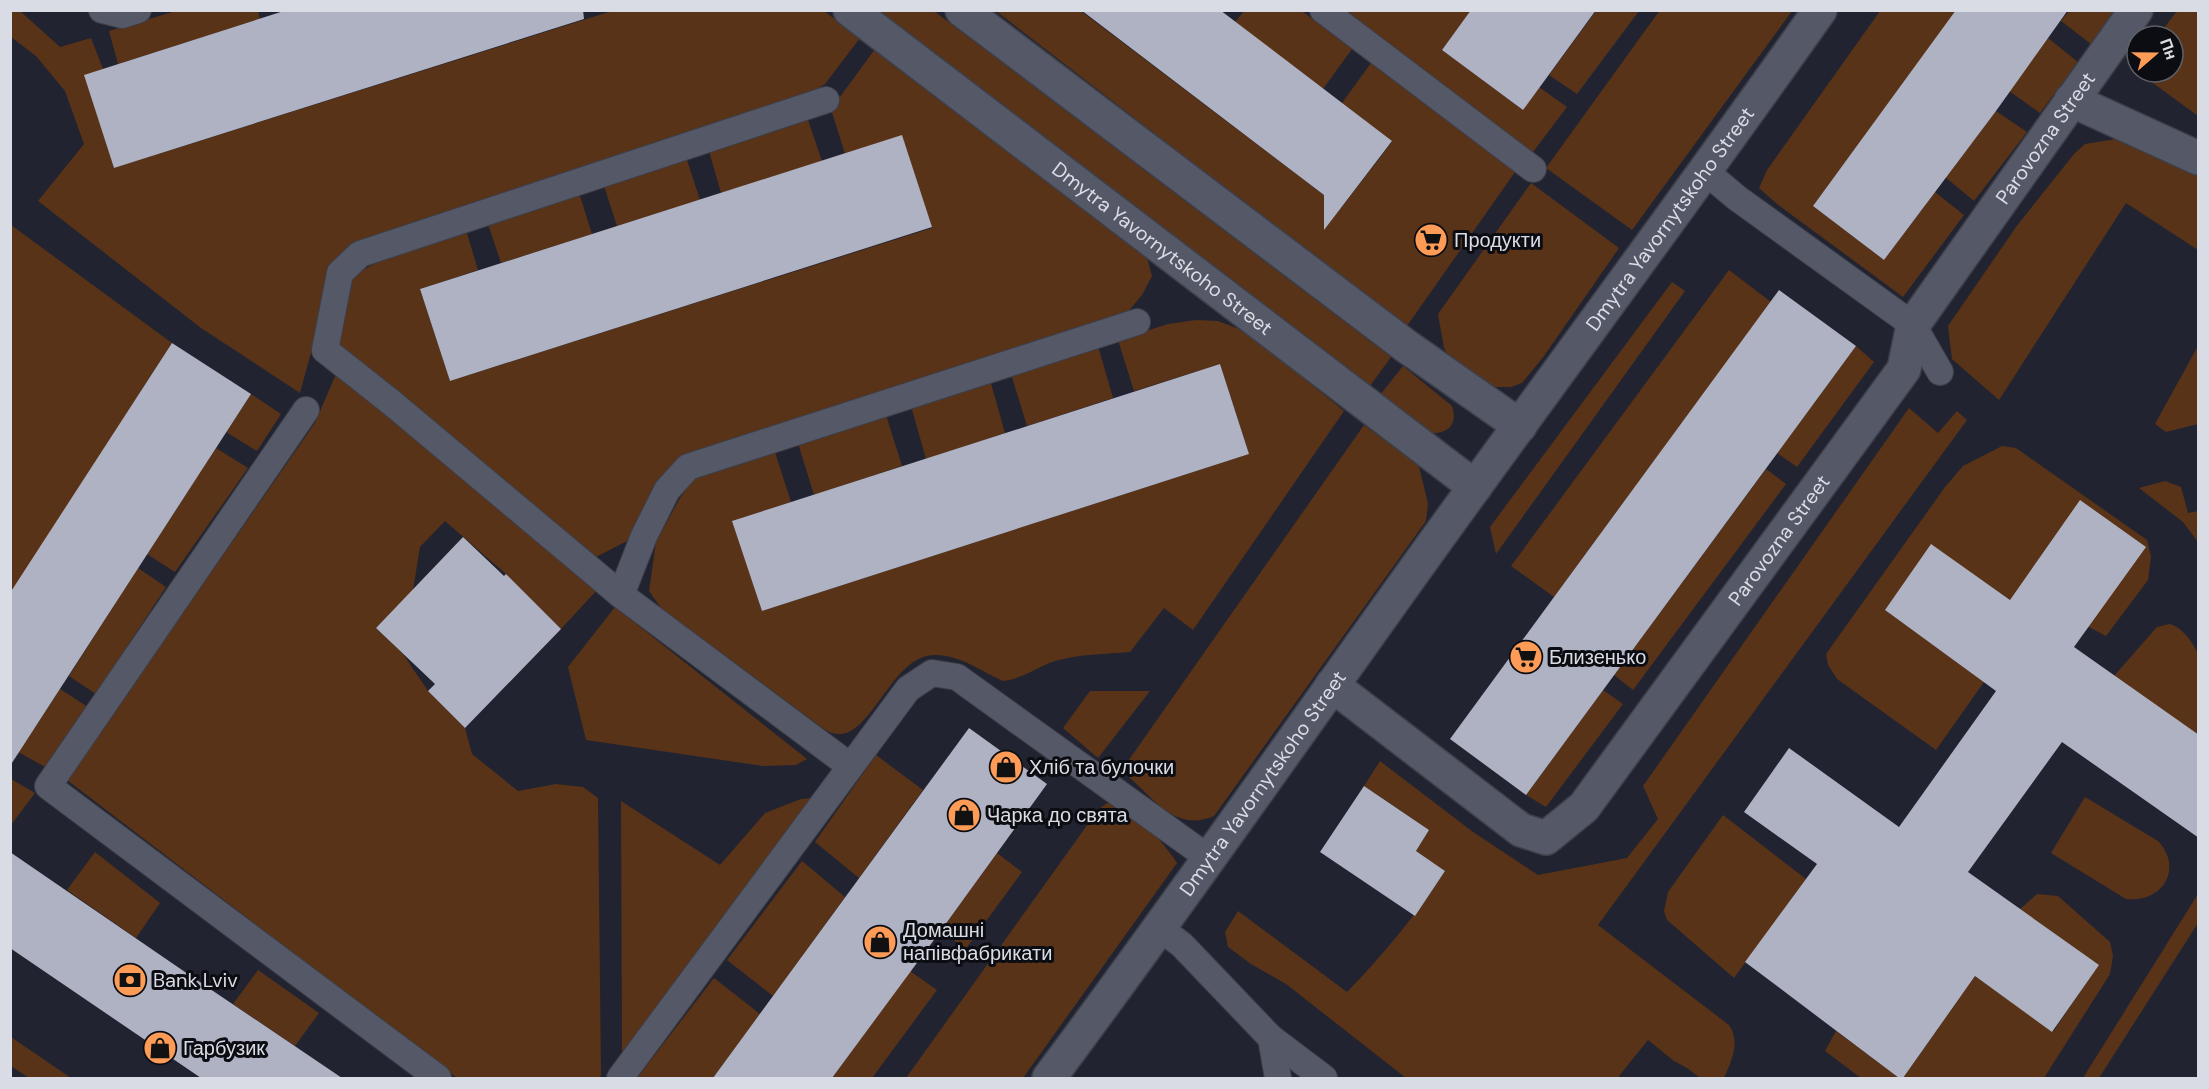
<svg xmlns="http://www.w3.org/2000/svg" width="2209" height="1089" viewBox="0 0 2209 1089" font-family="'DM Sans',sans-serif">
	<rect width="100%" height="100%" fill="#212330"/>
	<!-- green -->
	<g fill="#583318">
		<path d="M1660 10 1792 11 1632 230 1546 168Z"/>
		<path d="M10 11H20L60 47 91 38 103 69 85 75 114 168 612 11H824L860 38 825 84 807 95 376 235 355 247 329 270 325 283 316 334 300 393 201 328 38 201 84 144 65 91 36 56 11 37Z"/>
		<path d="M176 11H258L260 19 118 64 109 31Z"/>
		<path d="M879 11H934L1391 357 1370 386Z"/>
		<path d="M996 11H1081L1341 208 1392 142 1342 103 1371 63 1515 172 1407 326 1311 254Z"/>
		<path d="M1244 11H1302L1352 49 1323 89 1235 22Z"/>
		<path d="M1338 11H1471L1442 50 1523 110 1539 87 1567 107 1530 156Z"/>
		<path d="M1596 11H1639L1577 94 1549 75Z"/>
		<path d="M1880 11H1956L1813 206 1884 260 1935 192 1964 215 1903 297 1777 204 1759 188 1767 170Z"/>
		<path d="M2069 11H2116L2091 44 2061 21Z"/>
		<path d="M2177 11H2198V116L2138 72H2173V36H2158Z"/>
		<path d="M2048 38 2078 62 2040 113 2009 91Z"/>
		<path d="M875 49 1147 258 1152 276 1142 295 1127 313 683 457 673 464 650 499 631 539 592 559 340 346C342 326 341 302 350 283 360 261 441 239 466 230L478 270 420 289 450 381 932 228 902 136 845 154 831 109Z"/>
		<path d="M1996 111 2027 132 1974 201 1945 177Z"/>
		<path d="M808 120 822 161 721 193 709 151Z"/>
		<path d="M2122 138 2198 169V250L2126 203 1999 400 1952 359 1948 326 2016 227 2074 154 2085 144Z"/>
		<path d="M687 160 700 200 617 226 604 186Z"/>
		<path d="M1531 183 1619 248 1544 356 1522 383 1511 387H1487L1451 361 1444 348 1438 314Z"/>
		<path d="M579 193 592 234 501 263 488 224Z"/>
		<path d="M11 225 172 343 11 593Z"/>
		<path d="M1729 270 1771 302 1554 597 1511 566Z"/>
		<path d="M1672 282 1685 291 1496 554 1490 527Z"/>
		<path d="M1196 320 1218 321 1247 332 1344 411 1193 630 1164 608 1130 652C1106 654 1079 654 1055 661 1037 667 1022 679 1003 681 981 671 960 655 935 655 887 654 868 758 824 729L661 608 649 591 656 542 680 498 693 479 775 452 791 502 733 521 762 611 1249 454 1220 364 1134 391 1118 340 1168 324Z"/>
		<path d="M1098 346 1113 398 1027 426 1011 374Z"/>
		<path d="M1856 346 1874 362 1797 467 1777 453Z"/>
		<path d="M2198 346V424L2166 432 2155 424Z"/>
		<path d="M1403 366 1452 406C1458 423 1449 434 1431 433L1380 395Z"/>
		<path d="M336 374 597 590 561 629 506 574 445 521 420 547 413 590 376 628 403 654 428 691 465 728 472 754 518 791 556 784 583 787 598 798 601 1076 598 1078H457L67 780 315 423Z"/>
		<path d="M990 380 1005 433 926 459 911 406Z"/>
		<path d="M251 394 281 414 257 451 226 432Z"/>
		<path d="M1909 408 1938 433 1957 411 1967 420 1598 925 1729 1025C1741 1042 1731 1062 1724 1078H1700L1687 1068 1674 1061 1648 1040 1619 1076 1622 1078H1406L1286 984 1251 964 1228 947 1225 932 1238 911 1347 992C1384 954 1416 915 1445 871L1416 851 1429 830 1364 786 1380 761 1473 832 1538 875 1627 858 1658 819 1643 786Z"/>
		<path d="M886 415 902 466 814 495 798 443Z"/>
		<path d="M1364 425 1419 466 1428 504 1426 521 1214 816C1176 832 1156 801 1130 778L1126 771V764Z"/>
		<path d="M2002 446 2016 448 2147 540 2151 557 2148 580 2106 636 2089 627 2010 600 1931 545 1885 610 1984 682 1936 750 1837 679 1828 665 1826 654 1945 487 1963 466Z"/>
		<path d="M216 448 248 468 175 572 147 554Z"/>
		<path d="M1766 469 1786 484 1633 690 1614 675Z"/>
		<path d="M2165 481 2181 487 2188 513 2198 511V542L2183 522 2139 488Z"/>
		<path d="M138 568 166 587 96 694 69 676Z"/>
		<path d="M615 607 807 759 796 765 763 766 586 740 568 667Z"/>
		<path d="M2169 624C2181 626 2193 642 2198 654 2202 665 2198 720 2198 735L2114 676 2157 627Z"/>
		<path d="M60 689 88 707 47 768 11 748 10 714 34 729Z"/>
		<path d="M1603 690 1623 704 1546 807 1526 795Z"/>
		<path d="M1090 691H1150L1098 758 1063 728Z"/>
		<path d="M876 755 923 790 859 878 815 842Z"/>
		<path d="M11 779 35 793 11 825Z"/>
		<path d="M2085 797 2158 841C2184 869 2162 903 2126 899L2051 853Z"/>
		<path d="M812 798 622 1053 621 801 720 865 765 813 801 799Z"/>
		<path d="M1107 803C1132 805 1164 843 1177 863L1023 1078H906L1098 810Z"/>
		<path d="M1723 815 1806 879 1734 978 1667 920 1664 911 1668 892Z"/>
		<path d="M95 852 160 903 136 938 67 890Z"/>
		<path d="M997 853 1022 872 965 950 942 929Z"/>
		<path d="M802 861 845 897 773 996 727 960Z"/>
		<path d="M2037 894 2058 896 2110 942 2113 956 2110 974 2044 1078H1903L1975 976 2053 1032 2098 965 2020 909Z"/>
		<path d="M2198 894V923L2099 1078H2083Z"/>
		<path d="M258 970 319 1013 295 1046 233 1004Z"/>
		<path d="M910 971 937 990 872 1078H832Z"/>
		<path d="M714 978 760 1014 713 1078H637Z"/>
		<path d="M1836 1031 1899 1078H1861L1825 1051Z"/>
		<path d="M10 1037H11L71 1078H29L11 1066Z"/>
	</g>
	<!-- building -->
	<g fill="#afb2c3">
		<path d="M287 10H583L584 19 114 168 84 75Z"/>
		<path d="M1081 10H1220L1392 141 1324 230V195Z"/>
		<path d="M1471 10H1596L1523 110 1442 50Z"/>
		<path d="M1956 10H2068L1996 111 1884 260 1813 206Z"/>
		<path d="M902 135 932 227 450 381 420 289Z"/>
		<path d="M1779 290 1856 346 1526 795 1450 739Z"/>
		<path d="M172 343 251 394 10 766V593Z"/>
		<path d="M1220 364 1249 454 762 611 732 521Z"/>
		<path d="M2080 500 2146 547 2074 647 2199 735V838L2062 742 1968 872 2099 965 2052 1032 1975 976 1903 1078H1899L1745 962 1817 864 1744 812 1789 748 1899 827 1996 691 1885 610 1931 544 2010 600Z"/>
		<path d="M463 537 504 576 506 574 561 629 465 728 428 691 435 684 376 628Z"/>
		<path d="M969 728 1047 784 942 929 832 1078H713Z"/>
		<path d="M1364 786 1429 830 1416 851 1445 871 1415 916 1320 852Z"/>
		<path d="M10 852 185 972 342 1078H201L10 948Z"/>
	</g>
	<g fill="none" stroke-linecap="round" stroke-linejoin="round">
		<!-- service casing -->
		<g stroke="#3d3f49" stroke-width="28">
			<g id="service">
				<path d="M102 10 122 15 138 10"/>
				<path d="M1323 10 1533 169"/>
				<path d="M826 100 360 254 340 273 325 350 392 403 621 595 850 766"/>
				<path d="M1706 172 1737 198 1913 325 1940 372"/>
				<path d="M306 410 48 786 438 1078"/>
				<path d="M621 595 644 536 667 490 688 467 1137 322"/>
				<path d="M1161 929 1182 945 1271 1038 1324 1078"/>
				<path d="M1271 1038 1278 1078"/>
				<path d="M620 1078 908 689 932 673 957 677 1210 859"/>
			</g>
		</g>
		<!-- minor casing -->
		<g stroke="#3d3f49" stroke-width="36">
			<g id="minor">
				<path id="s1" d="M850 10 1475 487"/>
				<path d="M962 10 1406 346 1520 426"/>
				<path d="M2071 100 2198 158"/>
				<path id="s2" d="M1332 685 1521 830 1546 838 1584 807 1904 369 1913 325 2136 10"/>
			</g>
		</g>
		<!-- tertiary casing -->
		<g stroke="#3d3f49" stroke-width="36">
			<g id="tertiary">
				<path id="s3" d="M1049 1078C1180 903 1304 724 1432 546 1561 367 1693 190 1820 10"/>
			</g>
		</g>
		<!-- service -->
		<use href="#service" stroke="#555867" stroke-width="26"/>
		<!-- minor -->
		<use href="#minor" stroke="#555867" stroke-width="33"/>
		<!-- tertiary -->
		<use href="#tertiary" stroke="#555867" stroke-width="33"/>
	</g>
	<!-- icons -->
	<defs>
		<g id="supermarket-disc" transform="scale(1.725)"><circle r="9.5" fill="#fe9c57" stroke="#0c0d13"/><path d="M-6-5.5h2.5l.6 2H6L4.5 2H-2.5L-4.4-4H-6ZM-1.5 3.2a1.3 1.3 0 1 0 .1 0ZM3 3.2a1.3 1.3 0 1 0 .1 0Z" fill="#111"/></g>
		<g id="shop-disc" transform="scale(1.725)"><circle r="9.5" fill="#fe9c57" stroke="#0c0d13"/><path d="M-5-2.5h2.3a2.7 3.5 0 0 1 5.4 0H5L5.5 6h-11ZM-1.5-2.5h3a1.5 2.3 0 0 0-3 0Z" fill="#111"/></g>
		<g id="bank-disc" transform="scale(1.725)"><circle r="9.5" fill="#fe9c57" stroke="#0c0d13"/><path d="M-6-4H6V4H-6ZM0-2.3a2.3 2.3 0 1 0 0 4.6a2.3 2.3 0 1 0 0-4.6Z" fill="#111"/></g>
	</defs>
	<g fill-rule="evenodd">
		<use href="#supermarket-disc" x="1431" y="240"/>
		<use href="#supermarket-disc" x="1526" y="657"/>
		<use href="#shop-disc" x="1006" y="767"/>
		<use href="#shop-disc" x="964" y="815"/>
		<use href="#shop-disc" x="880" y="942"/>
		<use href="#bank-disc" x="130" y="980"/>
		<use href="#shop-disc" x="160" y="1048"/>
	</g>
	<g text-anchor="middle" stroke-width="6" stroke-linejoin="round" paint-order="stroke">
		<!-- street labels -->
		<g font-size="20" fill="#dadce5" stroke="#0c0d13">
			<text dy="7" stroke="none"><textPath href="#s2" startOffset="1130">Parovozna Street</textPath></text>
			<text dy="7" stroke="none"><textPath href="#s3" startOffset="1060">Dmytra Yavornytskoho Street</textPath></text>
			<text dy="7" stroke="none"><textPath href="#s1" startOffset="393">Dmytra Yavornytskoho Street</textPath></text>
			<text dy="7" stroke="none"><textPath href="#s2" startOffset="644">Parovozna Street</textPath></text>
			<text dy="7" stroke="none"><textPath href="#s3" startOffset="364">Dmytra Yavornytskoho Street</textPath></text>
		</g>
		<!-- poi labels -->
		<g font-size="20" fill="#dadce5" stroke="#0c0d13" text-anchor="start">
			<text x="1454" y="247">Продукти</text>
			<text x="1549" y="664">Близенько</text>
			<text x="1029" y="774">Хліб та булочки</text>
			<text x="987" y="822">Чарка до свята</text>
			<text x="903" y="937">Домашні<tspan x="903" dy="23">напівфабрикати</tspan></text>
			<text x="153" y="987">Bank Lviv</text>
			<text x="183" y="1055">Гарбузик</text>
		</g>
	</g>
	<!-- border -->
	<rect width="2209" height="1089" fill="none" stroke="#dadce5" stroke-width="24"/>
	<!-- north arrow -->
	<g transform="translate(2155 54) rotate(70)"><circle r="28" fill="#0c0d13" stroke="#5e6067" stroke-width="1.5"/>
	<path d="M0-4.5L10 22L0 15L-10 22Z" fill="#fe9c57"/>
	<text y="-9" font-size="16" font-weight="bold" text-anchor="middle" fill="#dadce5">Пн</text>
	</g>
</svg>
